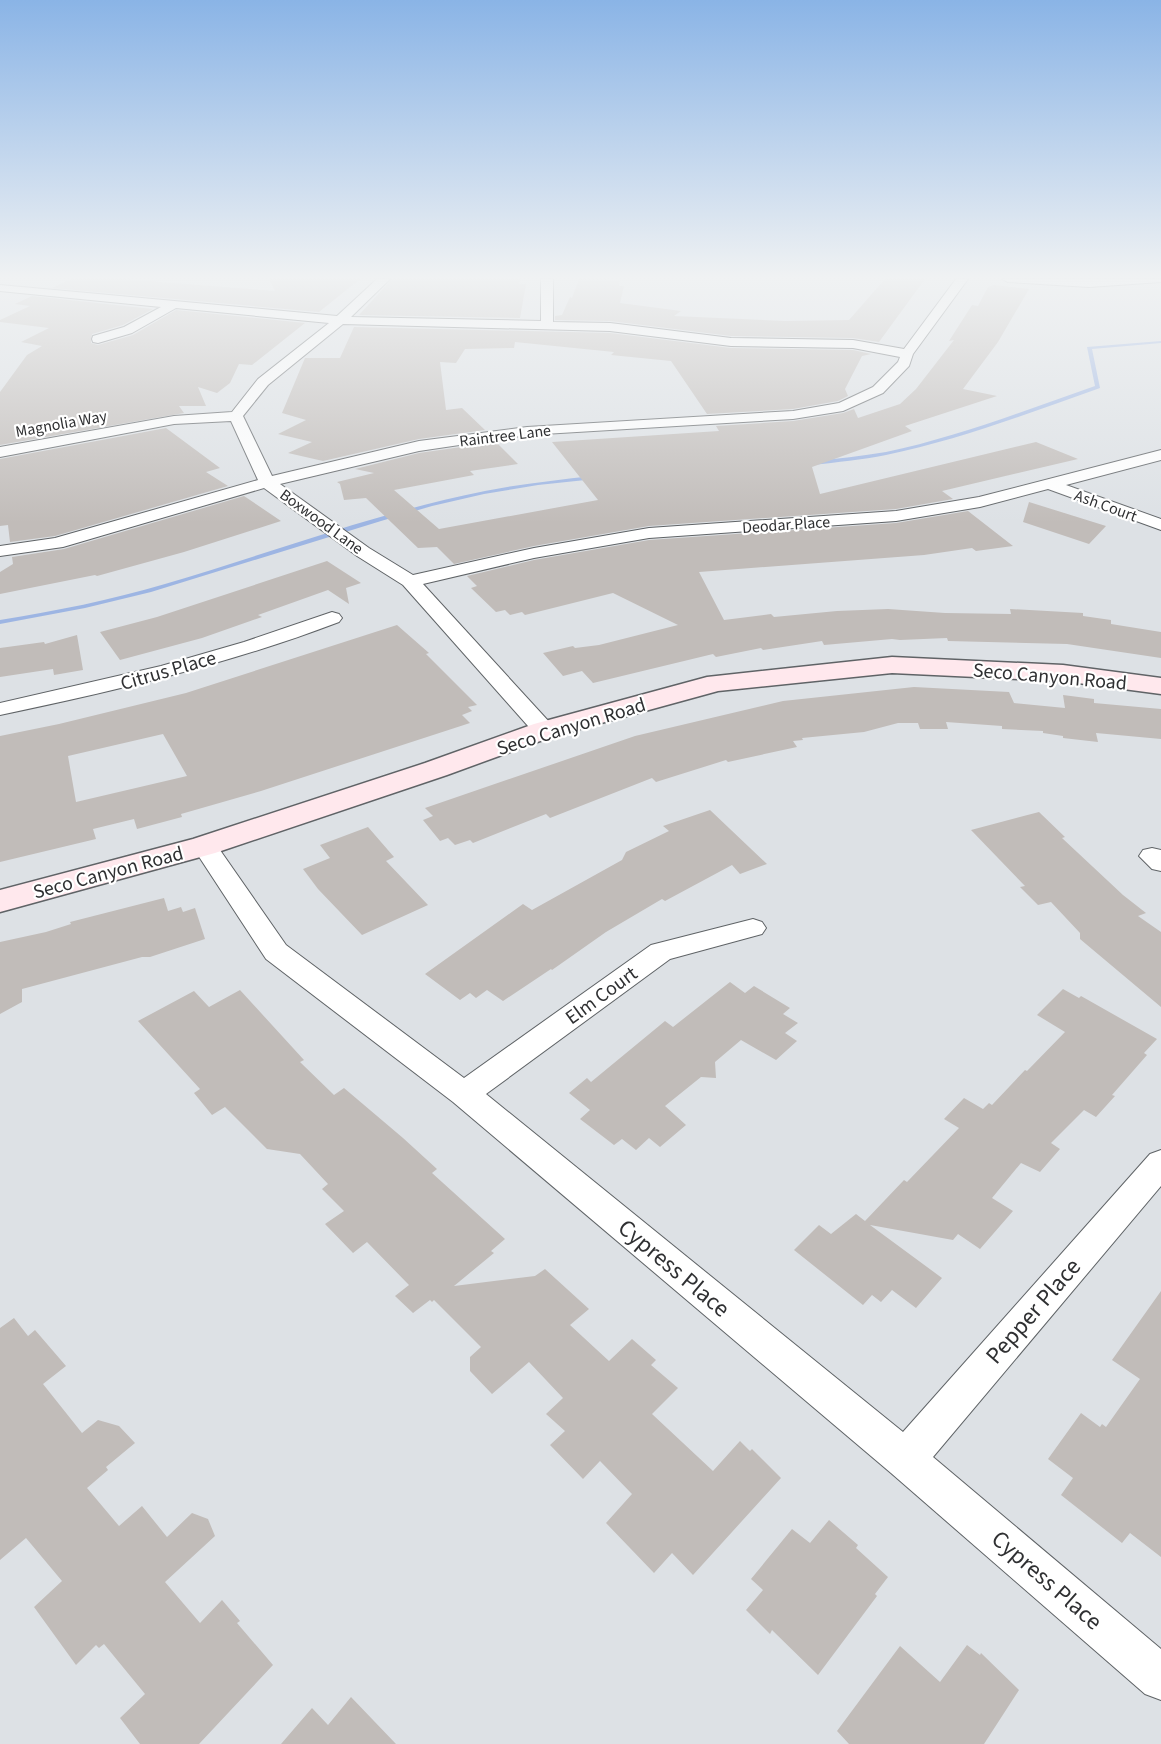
<svg xmlns="http://www.w3.org/2000/svg" width="1161" height="1744" viewBox="0 0 1161 1744" font-family="'Source Sans 3',sans-serif">
	<rect width="100%" height="100%" fill="#dde1e5"/>
	<g fill="none" stroke-linecap="round" stroke-linejoin="round">
		<!-- stream -->
		<g fill="#9db5e3" fill-rule="evenodd">
			<path d="M1161 341V343L1092 349 1100 388C1029 413 959 440 886 455 862 460 837 462 813 465L810 463 813 461C837 459 862 456 886 452 957 437 1026 410 1095 386L1087 347Z"/>
			<path d="M593 476 596 478 595 479 538 485 484 494 432 506 381 521 151 592 85 608 0 624V620C56 611 111 600 165 584 271 553 375 513 485 491 520 484 557 480 593 476Z"/>
		</g>
	</g>
	<!-- building -->
	<g fill="#c1bcb9" fill-rule="evenodd">
		<path d="M71 279H122L275 291 269 279H360L319 312 52 288Z"/>
		<path d="M392 279H521L519 284H526L520 318 359 315Z"/>
		<path d="M579 279 620 280 619 286H624L620 303 681 311 674 316 785 321 849 320 885 279H925L879 342 853 338 731 336 610 321 555 320V316L562 315 570 297 572 298Z"/>
		<path d="M994 285 1029 289 998 342 963 389 997 396 905 426 912 431 812 467 820 494 1036 442 1078 459 942 491 953 499 896 509 649 526 534 546 454 564 437 547 418 548 366 498 344 500 340 484 337 482 374 473 355 469 419 453 496 442 518 464 470 471 474 475 394 490 439 529 598 500 552 442 719 431 716 426 793 421 843 413 854 409 858 418 900 404 916 389 954 340 949 341 972 305 978 306 988 287Z"/>
		<path d="M32 296 153 309 123 325 92 334 91 343 98 345 133 335 176 310 305 323 252 365 239 364 230 383 217 393 198 387 206 406H179L184 413 0 445V392L27 355 42 346 21 342 49 328 0 322V320L30 306 15 304Z"/>
		<path d="M354 327 610 333 731 348 853 350 871 354 862 356 845 389 848 396 838 401 793 409 707 414 671 361 611 355 614 352 515 342 514 348 465 349 456 363 440 362 446 410 462 408 485 430 419 439 323 461 288 453 312 442 278 434 306 420 282 413 305 358H340Z"/>
		<path d="M166 428 220 468 206 472 228 486 55 536 10 542 8 525 0 526V459Z"/>
		<path d="M244 496 281 521 184 552 97 576 95 575 0 594V572L13 564 12 557 64 549Z"/>
		<path d="M1029 502 1106 526 1089 544 1023 522Z"/>
		<path d="M968 511 1013 546 976 551 972 548 924 555 699 572 724 620 771 614 774 617 837 611 888 609 945 613 1011 614 1010 609 1083 613V616L1111 620V624L1161 632V658L1067 644 948 641 947 638 900 640 892 639 824 645 822 641 763 650 761 648 716 657 713 654 593 683 582 671 563 676 543 653 573 646 575 648 599 645 678 625 613 593 525 615 522 612 510 615 505 610 496 612 471 588 477 586 467 576 534 560 649 540 896 523Z"/>
		<path d="M327 561 361 583 346 588 349 604 328 590 258 615 262 617 202 638 120 660 100 632 157 617Z"/>
		<path d="M397 625 429 653 426 654 477 705 468 707 472 711 462 715 470 723 261 791 181 814 182 817 137 829 134 819 93 829 96 839 0 862V736L59 724 186 693ZM163 734 187 776 76 802 68 756Z"/>
		<path d="M77 635 83 670 54 675 53 669 0 677V648L44 642 45 644Z"/>
		<path d="M914 687 1009 692 1014 703 1065 708 1063 695 1094 699V703L1161 709V739L1096 733 1098 742 1063 738V736L1043 733V731L1002 729V726L946 722 948 729H920L918 723H898L864 732 802 738 803 740 793 741 797 747 728 762 726 760 656 782 652 778 550 818 546 814 473 843 470 840 455 845 448 838 440 841 423 820 433 816 425 808 635 736 783 701Z"/>
		<path d="M710 810 767 864 740 874 732 865 665 901 662 899 606 932 552 970 551 969 503 1001 487 990 476 998 470 993 460 1000 425 974 523 904 532 910 622 860 626 852 669 831 663 826Z"/>
		<path d="M1039 812 1065 837 1062 838 1123 895 1146 913 1138 916 1161 932V1007L1080 939V933L1051 902 1038 905 1020 887 1025 886 971 830Z"/>
		<path d="M368 827 394 857 386 861 428 905 362 935 318 889 303 869 330 858 320 845Z"/>
		<path d="M164 898 168 911 181 907 183 912 195 908 205 939 150 957H142L22 989V1002L0 1014V942L46 932 71 924 70 922Z"/>
		<path d="M730 982 745 993 754 986 790 1008 783 1014 798 1023 785 1033 797 1041 776 1060 741 1040 715 1062 716 1078 701 1077 665 1106 686 1125 660 1147 649 1138 636 1150 622 1139 614 1145 580 1119 590 1110 569 1093 587 1078 591 1082 665 1021 673 1027Z"/>
		<path d="M1063 989 1079 998 1081 996 1157 1039 1144 1053 1147 1055 1112 1095 1115 1096 1096 1117 1084 1110 1051 1143 1060 1149 1040 1172 1021 1163 992 1198 1013 1211 980 1249 958 1234 953 1240 870 1225 942 1278 916 1308 892 1290 881 1302 872 1295 863 1305 794 1250 819 1225 831 1234 856 1214 865 1221 904 1180 907 1182 959 1128 944 1119 964 1098 983 1109 989 1103 992 1105 1025 1070 1027 1071 1065 1032 1037 1015Z"/>
		<path d="M240 990 304 1060 300 1062 334 1095 344 1088 403 1138 437 1169 432 1173 505 1239 491 1251 494 1253 454 1286 535 1276 545 1269 589 1309 570 1325 609 1361 632 1339 656 1360 651 1365 678 1388 652 1414 713 1471 740 1441 750 1451 752 1449 781 1478 693 1575 672 1553 654 1573 606 1523 632 1494 600 1461 583 1479 550 1445 565 1431 546 1414 563 1398 529 1362 492 1394 470 1371V1357L481 1347 434 1300 432 1302 430 1300 413 1313 395 1296 409 1285 367 1242 353 1253 325 1224 344 1211 322 1189 328 1184 300 1154 267 1149 225 1107 212 1115 194 1093 200 1089 138 1021 194 991 209 1007Z"/>
		<path d="M1161 1291V1557L1130 1533 1122 1543 1061 1495 1073 1478 1048 1459 1081 1413 1100 1427 1102 1424 1106 1427 1140 1379 1112 1360Z"/>
		<path d="M14 1318 28 1336 35 1330 66 1366 43 1384 82 1433 98 1420 119 1426 135 1443 106 1467 108 1470 87 1488 119 1526 142 1506 167 1537 192 1513 208 1519 215 1536 165 1582 200 1623 222 1600 240 1621 237 1623 273 1665 199 1744H140L120 1718 145 1694 104 1644 99 1648 96 1645 76 1665 34 1607 62 1581 26 1538 0 1560V1328Z"/>
		<path d="M829 1520 858 1545 856 1548 888 1577 875 1594 877 1596 818 1675 772 1630 770 1634 746 1610 763 1590 751 1579 792 1529 810 1543Z"/>
		<path d="M967 1645 980 1655 981 1653 1019 1690 984 1744H849L837 1731 900 1646 940 1682Z"/>
		<path d="M351 1697 396 1744H281L312 1708 328 1725Z"/>
	</g>
	<g fill="none" stroke-linecap="round" stroke-linejoin="round">
		<!-- street casing -->
		<g stroke="#5f6366" stroke-width="2">
			<g id="street">
				<path d="M377 279H390L351 317 541 321V279H553V322L610 323 731 338 853 340 904 349 956 279H968L913 354 909 366 883 393 843 411 793 419 527 435 419 451 280 484 369 548 413 575 534 548 649 528 896 511 979 497 1161 450V460L1066 485 1161 519V530L1048 489 980 507 896 521 649 538 534 558 423 584 552 725 555 730 552 735 544 737 536 735 403 585 357 556 264 488 63 547 0 556V546L55 538 258 480 231 421 174 424 0 457V447L174 416 232 412 258 379 329 323 176 308 132 333 98 343 93 342 92 339 93 336 124 327 161 307 0 291V285L337 316ZM343 324 610 331 731 346 853 348 900 357 898 362 873 387 839 403 793 411 527 427 419 441 272 476 243 416 268 385Z"/>
				<path d="M1002 279H1161V282L1089 287 1008 282Z"/>
				<path d="M332 612 339 614 342 618 339 622C229 664 115 691 0 715V703L161 666 244 642Z"/>
				<path d="M204 838 213 840 286 945 464 1078 651 945 753 919 762 922 766 928 762 934 670 959 486 1094 903 1432 1150 1154 1161 1150V1186L933 1457 1161 1649V1700L1145 1694 891 1473 453 1102 266 959 192 846 195 840Z"/>
				<path d="M1152 848 1161 850V871L1152 869 1139 856 1143 850Z"/>
			</g>
		</g>
		<!-- secondary casing -->
		<g stroke="#5f6366" stroke-width="3">
			<path id="secondary" d="M892 657 1063 665 1161 678V694L1063 681 892 673 718 691 554 736 447 775 215 853 0 912V890L193 839 425 763 534 724 707 677Z"/>
		</g>
		<!-- street -->
		<use href="#street" fill="#fff" fill-rule="evenodd"/>
		<!-- secondary -->
		<use href="#secondary" fill="#ffe8ed" fill-rule="evenodd"/>
	</g>
	<!-- sky -->
	<linearGradient id="sky" x2="0" y2="1"><stop stop-color="#8ab4e6"/><stop offset="0.53" stop-color="#f0f2f3"/><stop offset="1" stop-color="#f0f2f3" stop-opacity="0"/></linearGradient>
	<rect width="1161" height="523" fill="url(#sky)"/>
	<g text-anchor="middle" stroke-width="4.5" stroke-linejoin="round" paint-order="stroke">
		<!-- far-street labels -->
		<g font-size="16" fill="#2f3032" stroke="#fff">
			<text transform="translate(61 423) rotate(-10)" y="6">Magnolia Way</text>
			<text transform="translate(505 435) rotate(-7)" y="6">Raintree Lane</text>
			<text transform="translate(1106 505) rotate(20)" y="6">Ash Court</text>
			<text transform="translate(322 521) rotate(36)" y="6">Boxwood Lane</text>
			<text transform="translate(786 524) rotate(-4)" y="6">Deodar Place</text>
		</g>
		<!-- street labels -->
		<g font-size="20" fill="#2f3032" stroke="#fff">
			<text transform="translate(168 670) rotate(-16)" y="7">Citrus Place</text>
			<text transform="translate(1050 676) rotate(5)" y="7">Seco Canyon Road</text>
			<text transform="translate(571 726) rotate(-17)" y="7">Seco Canyon Road</text>
			<text transform="translate(108 872) rotate(-15)" y="7">Seco Canyon Road</text>
			<text transform="translate(601 995) rotate(-36)" y="7">Elm Court</text>
		</g>
		<!-- near-street labels -->
		<g font-size="24" fill="#2f3032" stroke="#fff">
			<text transform="translate(674 1268) rotate(40)" y="8">Cypress Place</text>
			<text transform="translate(1033 1311) rotate(-49)" y="8">Pepper Place</text>
			<text transform="translate(1047 1580) rotate(41)" y="8">Cypress Place</text>
		</g>
	</g>
</svg>
